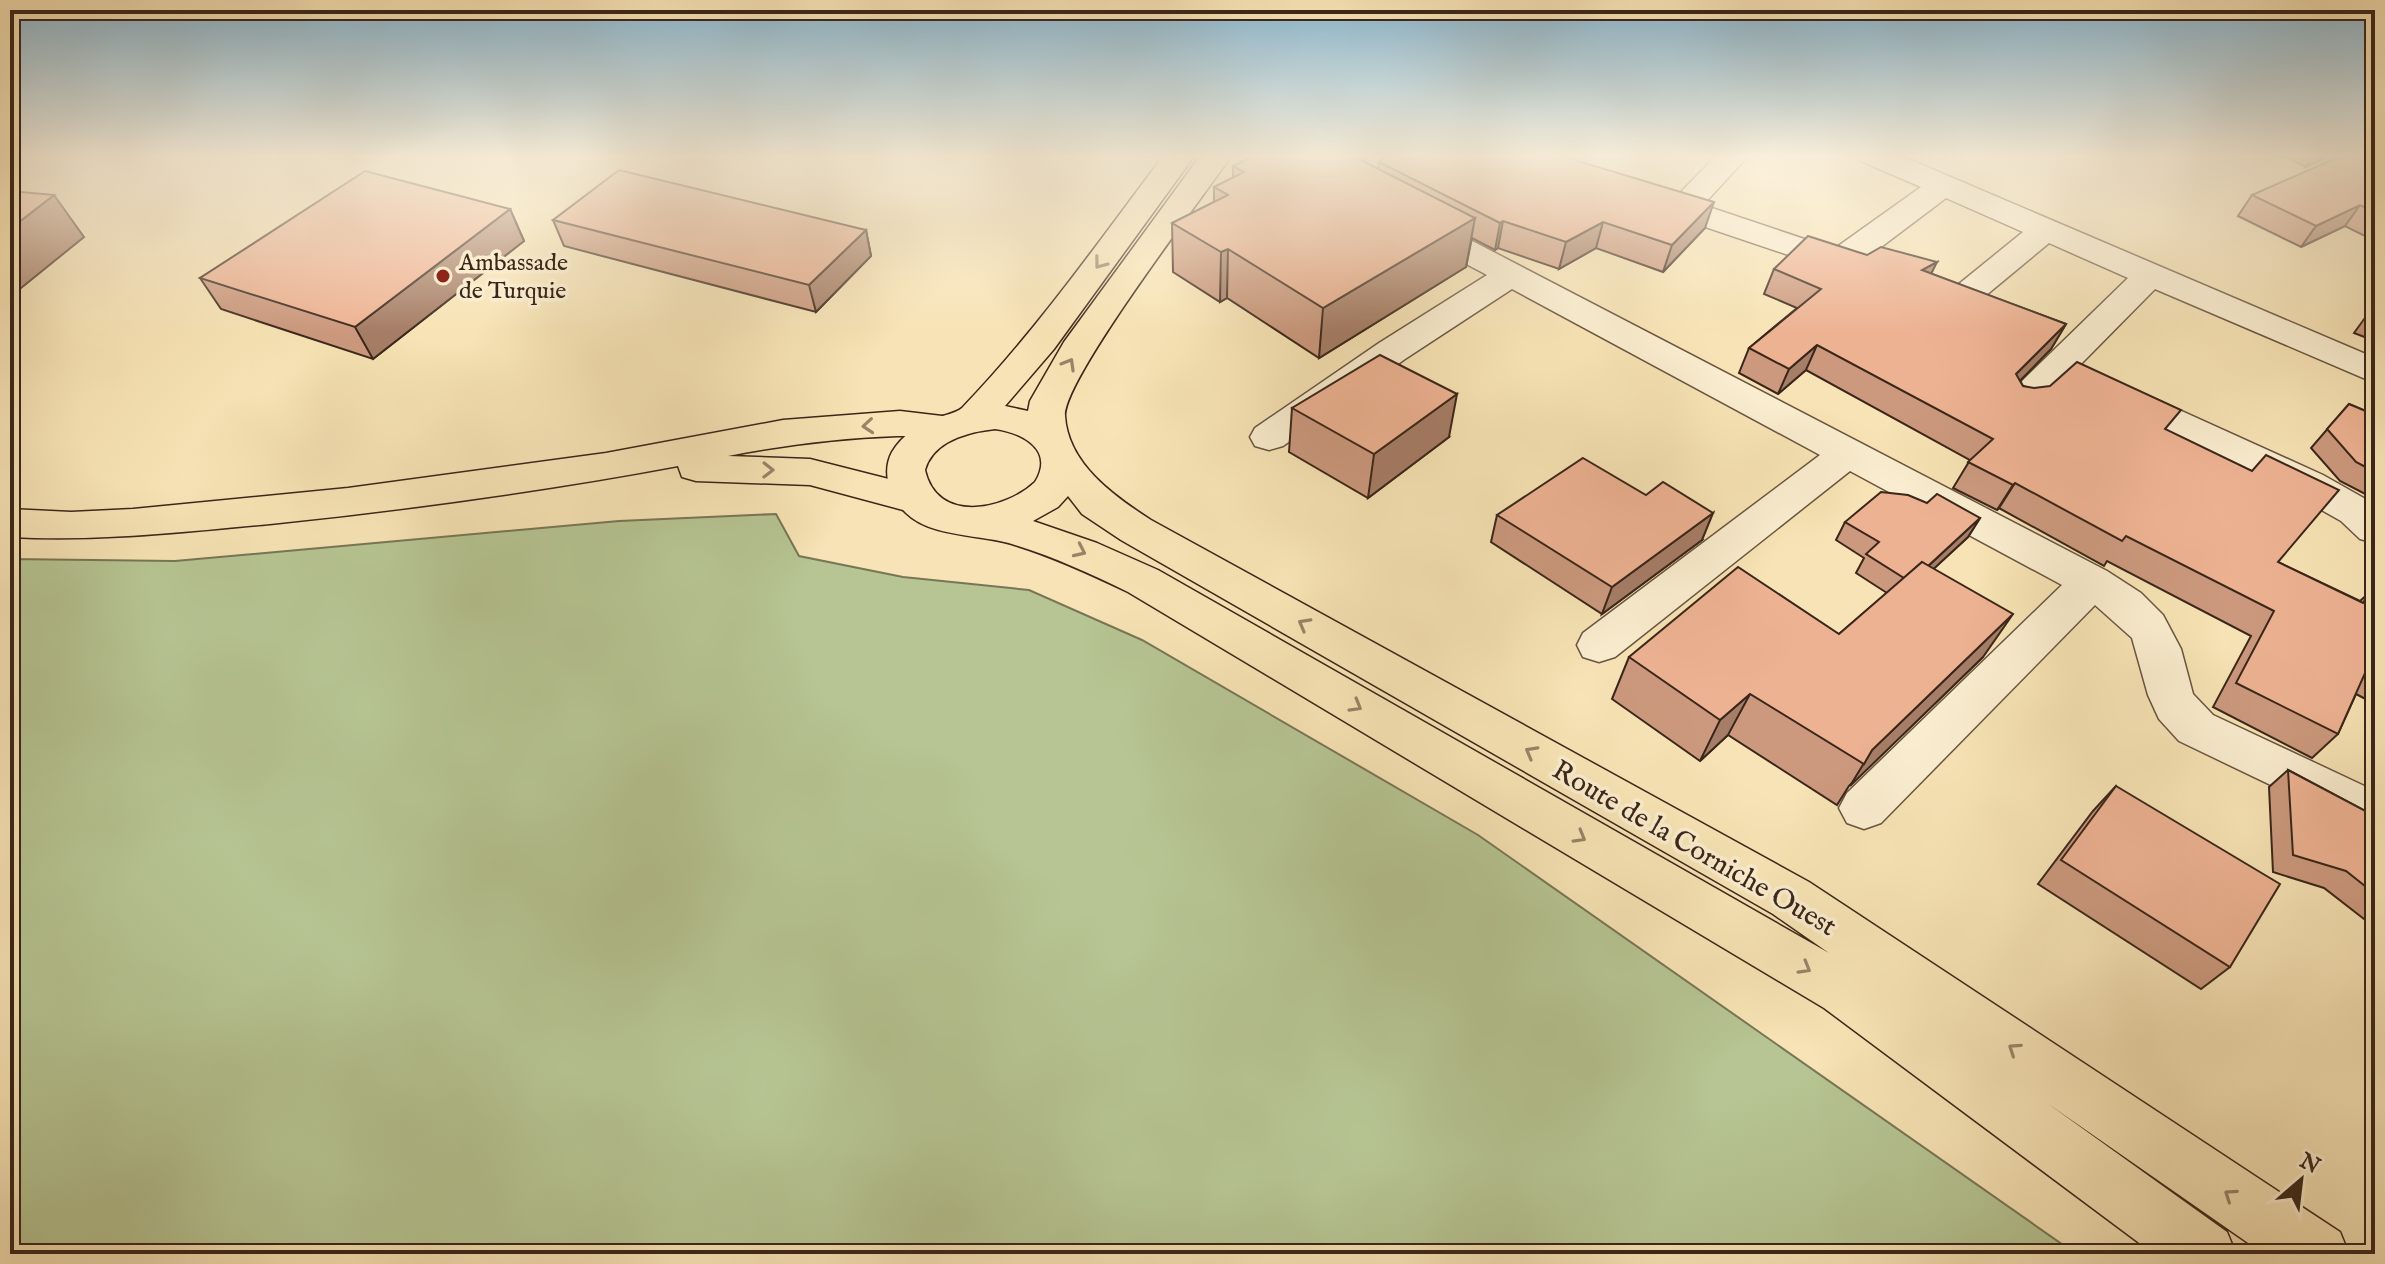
<svg xmlns="http://www.w3.org/2000/svg" width="2385" height="1264" viewBox="0 0 2385 1264" font-family="'IM FELL English',serif">
	<rect width="100%" height="100%" fill="#f7e3b5"/>
	<filter id="stains"><feTurbulence type="fractalNoise" baseFrequency=".0025" numOctaves="4"/><feColorMatrix values="0 0 0 0 .2 0 0 0 0 .09 0 0 0 0 .02 0 0 0 .5 -.17"/></filter>
	<radialGradient id="worn" r=".72"><stop offset=".6" stop-color="#630" stop-opacity="0"/><stop offset="1" stop-color="#630" stop-opacity=".3"/></radialGradient>
	<!-- green -->
	<path fill="#b6c593" stroke="#787656" stroke-width="2" d="M776 514 799 556 903 577 1029 590 1142 640 1478 835 2076 1254H10V559L175 561 619 521Z"/>
	<g fill="none" stroke-linecap="round" stroke-linejoin="round">
		<!-- minor casing -->
		<g stroke="#695541" stroke-width="3">
			<g id="minor">
				<path d="M1717 155H1749L1703 205 1834 249 1921 187 1861 161 1857 155H1899L2375 358V383L2155 289 2080 365 2323 475 2369 501 2375 506V543L2360 539 2341 521 2295 495 2061 384C2048 397 2041 401 2023 396L2018 388 2023 380 2128 278 2049 243 1973 306 1961 309 1949 306 1944 299 1949 292 2023 232 1946 198 1860 263 1833 270 1640 205 1635 198 1640 191 1651 189 1677 196Z"/>
				<path d="M1417 215 1428 218 2107 571 2141 593 2163 615 2181 649 2193 694 2213 715 2375 791V835L2179 741 2159 719 2148 695 2132 638 2095 605 1881 823 1864 829 1847 823 1839 808 1847 793 2062 585 1850 471 1615 657 1599 662 1583 657 1577 645 1583 633 1820 455 1512 289 1405 359 1283 446 1269 450 1255 446 1250 437 1255 428 1379 343 1487 275 1406 232 1401 225 1406 218Z"/>
			</g>
		</g>
		<!-- major casing -->
		<g stroke="#3a261a" stroke-width="3">
			<path id="major" d="M900 411 959 418 965 427 959 436C938 441 919 435 897 436 841 438 784 445 728 456L810 459 932 490 938 500 932 510 918 514 810 485 696 481 682 477 678 466C543 491 406 510 270 524 183 532 98 542 10 537V509L71 512 133 509 348 488 606 453 783 420Z"/>
		</g>
		<!-- highway casing -->
		<g stroke="#3a261a" stroke-width="3">
			<path id="highway" d="M1164 155H1195L1054 349 1005 406 1028 411 1030 401 1064 342 1201 155H1232C1203 197 1063 379 1065 416 1068 464 1114 496 1151 520L1809 882 2340 1232 2349 1254H2264L2047 1103 2227 1232 2236 1254H2154L1824 1008 1128 592C1091 574 1054 557 1015 545 983 534 931 538 906 513 890 497 881 473 892 452 903 434 921 423 940 417 948 414 956 413 962 408 1037 330 1099 241 1164 155ZM995 429C1023 433 1055 450 1035 482 1004 511 937 524 925 470 933 441 968 432 995 429ZM1068 496 1082 514 1121 540 1773 914 1829 953 1158 570 1097 543 1033 521 1058 507Z"/>
		</g>
		<!-- minor -->
		<use href="#minor" fill="#faedcf" fill-rule="evenodd"/>
		<!-- major -->
		<use href="#major" fill="#f7e3b5" fill-rule="evenodd"/>
		<!-- highway -->
		<use href="#highway" fill="#f7e3b5" fill-rule="evenodd"/>
	</g>
	<!-- wall -->
	<g fill="#cc997e" stroke="#3a261a" stroke-width="2">
		<path d="M1256 155H1370L1363 161 1378 169 1379 162 1705 228 1663 272 1596 248 1559 269 1498 248 1495 250 1472 238 1466 267 1319 358 1227 298 1220 302 1173 272 1172 223 1214 202V187L1233 178V166Z"/>
		<path d="M2281 155H2330L2306 167Z"/>
		<path d="M2375 167V241L2345 226 2301 247 2238 216 2252 195Z"/>
		<path d="M510 209 524 241 373 359 221 309 200 278Z"/>
		<path d="M553 220 866 230 871 256 816 312 564 246Z"/>
		<path d="M1774 269 1931 274 2066 324 2051 349 2020 381 2023 386 2167 430 2278 562 2360 601 2371 591 2375 593V704L2356 694 2338 734 2312 758 2213 707 2251 636 2107 561 2104 566 1999 508 1997 510 1953 488 1970 460 1806 370 1778 394 1739 373 1749 348 1797 308 1764 294Z"/>
		<path d="M2375 304V341L2354 333Z"/>
		<path d="M2349 404 2375 415V499L2340 481 2311 448Z"/>
		<path d="M1292 408 1449 437 1368 498 1289 452Z"/>
		<path d="M1927 503 1980 518 1968 537 1933 569 1983 657 1849 786 1837 805 1728 735 1700 761 1612 699 1629 657 1839 634 1887 593 1856 573 1864 558 1836 540 1845 522Z"/>
		<path d="M1497 515 1702 540 1602 614 1491 542Z"/>
		<path d="M2288 770 2375 816V918L2364 919 2324 888 2273 872 2269 787Z"/>
		<path d="M2116 786 2230 967 2201 989 2038 884 2093 811Z"/>
	</g>
	<!-- shaded-wall -->
	<g fill="#a67d66" stroke="#3a261a" stroke-width="2">
		<path d="M1349 155H1370L1348 173Z"/>
		<path d="M2314 155H2330L2306 167Z"/>
		<path d="M54 195 84 237 10 297V229Z"/>
		<path d="M1714 202 1705 228 1663 272 1672 245Z"/>
		<path d="M2360 205 2345 226 2301 247 2316 226Z"/>
		<path d="M510 209 524 241 373 359 355 327Z"/>
		<path d="M1475 218 1466 267 1319 358 1323 308Z"/>
		<path d="M1503 221 1498 248 1495 250 1500 223Z"/>
		<path d="M1603 222 1596 248 1559 269 1566 242Z"/>
		<path d="M866 230 871 256 816 312 809 285Z"/>
		<path d="M1228 249 1227 298 1220 302 1221 252Z"/>
		<path d="M1937 262 1925 286 1922 270Z"/>
		<path d="M2066 324 2051 349 2002 399 2016 374Z"/>
		<path d="M1817 345 1806 370 1778 394 1789 369Z"/>
		<path d="M1457 394 1449 437 1368 498 1374 454Z"/>
		<path d="M2015 483 1999 508 1997 510 2013 485Z"/>
		<path d="M1713 513 1702 540 1602 614 1612 587Z"/>
		<path d="M1980 518 1968 537 1899 601 1910 583Z"/>
		<path d="M2013 614 1983 657 1850 786 1872 750Z"/>
		<path d="M1750 694 1728 735 1700 761 1720 720Z"/>
	</g>
	<!-- building -->
	<g fill="#edb292" stroke="#3a261a" stroke-width="2">
		<path d="M1256 155H1351L1475 218 1323 308 1228 249 1221 252 1172 223 1228 195 1214 187 1244 172 1233 166Z"/>
		<path d="M1387 155H1558L1714 202 1672 245 1603 222 1566 242 1503 221 1500 223 1379 162Z"/>
		<path d="M2343 155H2350L2375 167V212L2360 205 2316 226 2252 195Z"/>
		<path d="M619 170 866 230 809 285 553 220Z"/>
		<path d="M365 171 510 209 355 327 200 278Z"/>
		<path d="M10 191 54 195 10 229Z"/>
		<path d="M1808 236 1867 255 1881 247 1937 262 1922 270 2066 324 2016 374 2023 386 2034 388 2050 386 2077 362 2181 410 2165 429 2252 471 2266 455 2339 490 2278 562 2363 603 2371 591 2375 593V667L2369 664 2338 734 2236 683 2274 611 2126 536 2122 541 2015 483 2013 485 1968 462 1993 439 1817 345 1789 369 1749 348 1821 289 1774 269Z"/>
		<path d="M1380 355 1457 394 1374 454 1292 408Z"/>
		<path d="M2349 404 2375 415V472L2356 462 2327 429Z"/>
		<path d="M1583 458 1646 495 1663 482 1713 513 1612 587 1497 515Z"/>
		<path d="M1881 492 1908 495 1927 503 1937 494 1980 518 1928 566 1922 562 1904 578 1866 554 1879 542 1845 522Z"/>
		<path d="M1922 562 2013 614 1872 750 1864 764 1750 694 1720 720 1629 657 1738 567 1839 634Z"/>
		<path d="M2288 770 2375 816V894L2346 871 2293 855Z"/>
		<path d="M2116 786 2280 884 2230 967 2061 860Z"/>
	</g>
	<!-- one-way arrows -->
	<defs><path id="oneway-chevron" d="M-2-3.5L2.5 0L-2 3.5" fill="none" stroke-width="1.6" stroke-linecap="round" stroke-linejoin="round" transform="scale(2)"/></defs>
	<g stroke="#988468">
		<use href="#oneway-chevron" transform="translate(1100 263) rotate(127)"/>
		<use href="#oneway-chevron" transform="translate(1069 364) rotate(-60)"/>
		<use href="#oneway-chevron" transform="translate(868 426) rotate(175)"/>
		<use href="#oneway-chevron" transform="translate(768 470) rotate(1)"/>
		<use href="#oneway-chevron" transform="translate(1080 551) rotate(25)"/>
		<use href="#oneway-chevron" transform="translate(1304 624) rotate(-151)"/>
		<use href="#oneway-chevron" transform="translate(1356 706) rotate(30)"/>
		<use href="#oneway-chevron" transform="translate(1531 752) rotate(-151)"/>
		<use href="#oneway-chevron" transform="translate(1580 837) rotate(30)"/>
		<use href="#oneway-chevron" transform="translate(1805 968) rotate(30)"/>
		<use href="#oneway-chevron" transform="translate(2014 1049) rotate(-146)"/>
		<use href="#oneway-chevron" transform="translate(2230 1195) rotate(-146)"/>
	</g>
	<!-- sky -->
	<linearGradient id="sky" x2="0" y2="1"><stop stop-color="#8ab8d2"/><stop offset="0.47" stop-color="#fbf2de"/><stop offset="1" stop-color="#fbf2de" stop-opacity="0"/></linearGradient>
	<rect width="2385" height="332" fill="url(#sky)"/>
	<!-- markers -->
	<circle fill="#8f2418" stroke="#faedcf" stroke-width="3" cx="443" cy="276" r="8"/>
	<g text-anchor="middle" stroke-width="7" stroke-linejoin="round" paint-order="stroke">
		<!-- far-poi labels -->
		<g font-size="24" fill="#3a261a" stroke="#faedcf" text-anchor="start">
			<text x="459" y="270">Ambassade<tspan x="459" dy="28">de Turquie</tspan></text>
		</g>
		<!-- street labels -->
		<g font-size="28" fill="#3a261a" stroke="#faedcf">
			<text transform="translate(1695 847) rotate(30)" y="10">Route de la Corniche Ouest</text>
		</g>
	</g>
	<!-- margin -->
	<rect width="2385" height="1264" fill="none" stroke="#f7e3b5" stroke-width="40"/>
	<rect x="12" y="12" width="2361" height="1240" fill="none" stroke="#3a261a" stroke-width="4"/>
	<rect x="20" y="20" width="2345" height="1224" fill="none" stroke="#3a261a" stroke-width="2"/>
	<!-- north arrow -->
	<g transform="translate(2301 1180) rotate(28)" stroke="#faedcf" stroke-width="6" paint-order="stroke">
	<path d="M0-6L14 30L0 20L-14 30Z" fill="#3a261a"/>
	<text y="-12" font-size="22" font-weight="bold" text-anchor="middle" fill="#3a261a">N</text>
	</g>
	<rect width="100%" height="100%" filter="url(#stains)"/>
	<rect width="100%" height="100%" fill="url(#worn)"/>
</svg>
